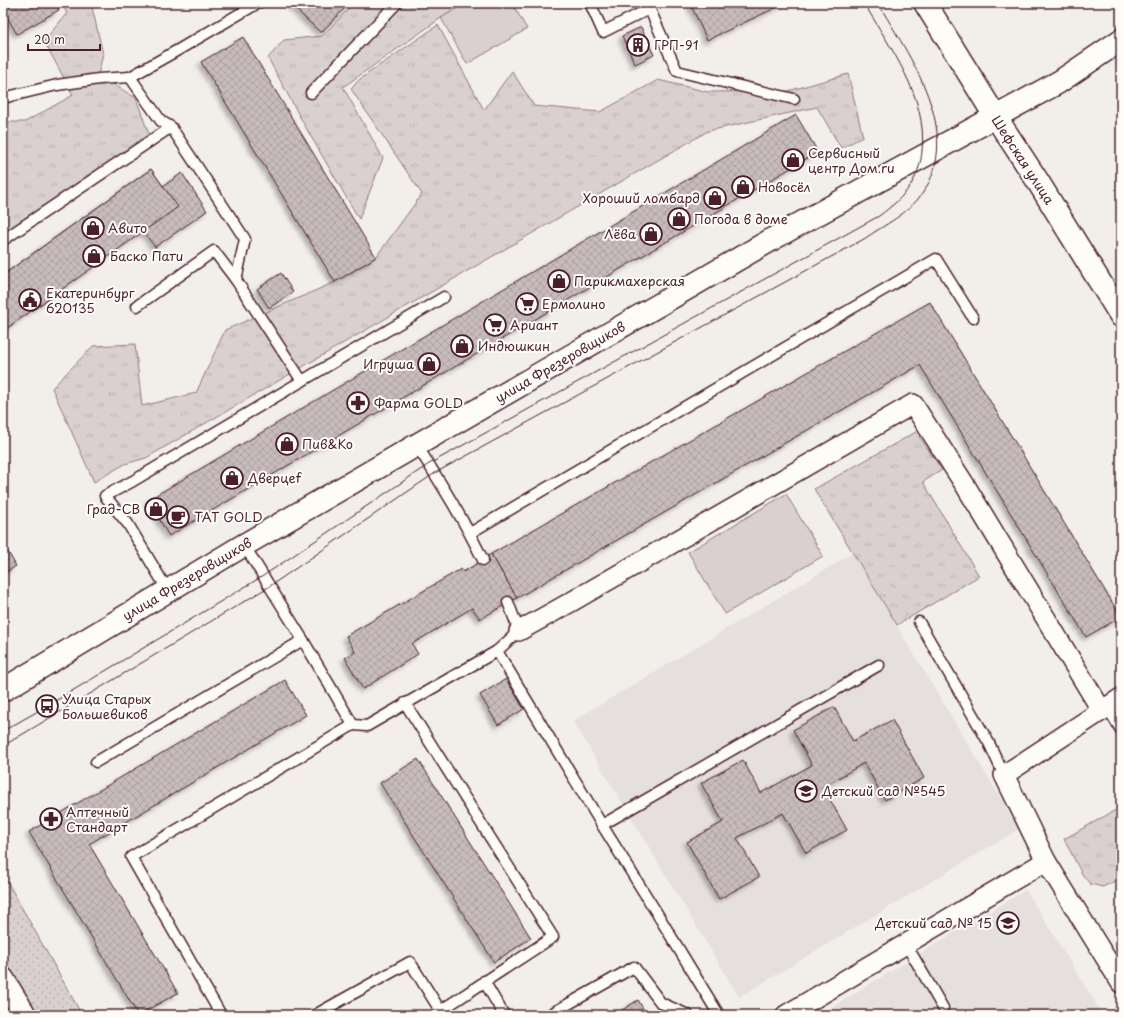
<svg xmlns="http://www.w3.org/2000/svg" width="1124" height="1018" viewBox="0 0 1124 1018" font-family="'Playpen Sans',sans-serif">
	<defs>
		<pattern id="grass-dots" width="8" height="8" patternUnits="userSpaceOnUse"><rect width="8" height="8" fill="#d9d0cf"/><path d="M2 2h.1M6 6h.1" fill="none" stroke="#bcb2b2" stroke-width="1.8" stroke-linecap="round"/></pattern>
		<pattern id="park-tufts" width="24" height="20" patternUnits="userSpaceOnUse"><rect width="24" height="20" fill="#d9d0cf"/><path d="M3 7l-1-3M5 7V3M7 7l1-3M15 17l-1-3M17 17v-4M19 17l1-3" fill="none" stroke="#bcb2b2"/></pattern>
		<pattern id="building-cross-hatch" width="8" height="8" patternUnits="userSpaceOnUse"><rect width="8" height="8" fill="#c8bbbb"/><path d="M0 0l8 8M0 8l8-8" fill="none" stroke="#ada0a1"/></pattern>
		<filter id="shadow"><feDropShadow dx="-3.5" dy="3.5" stdDeviation="2" flood-color="#0004"/></filter>
	</defs>
	<rect width="100%" height="100%" fill="#f2efeb"/>
	<filter id="ink" filterUnits="userSpaceOnUse"><feTurbulence type="fractalNoise" baseFrequency=".025" numOctaves="2"/><feDisplacementMap in="SourceGraphic" scale="8" xChannelSelector="R" yChannelSelector="G"/><feConvolveMatrix kernelMatrix="1 2 1 2 8 2 1 2 1" color-interpolation-filters="sRGB"/></filter>
	<g filter="url(#ink)">
		<!-- built -->
		<g fill="#e5dfdd">
			<path d="M853 553 1019 829 739 997 573 721Z"/>
			<path d="M1026 890 1103 1015H819L914 957Z"/>
		</g>
		<!-- grass -->
		<path fill="url(#grass-dots)" stroke="#92787d" d="M3 874 82 1015H36L3 957Z"/>
		<!-- park -->
		<g fill="url(#park-tufts)" stroke="#92787d">
			<path d="M61 3H91L103 54 98 75 136 98 152 143 3 244V122H25L73 95 44 41 67 13Z"/>
			<path d="M354 3H466L441 18 343 87 383 158 359 219 306 128 268 58 284 40 322 36Z"/>
			<path d="M438 25 484 110 512 71 534 106 600 112 658 80 708 92 788 91 848 74 863 137 841 148 817 107 708 131 146 458 125 464 94 482 52 388 93 346 135 344 142 406 196 393 225 330 335 282 376 257 422 194 351 89 360 79Z"/>
			<path d="M916 432 942 470 923 482 979 576 897 625 814 489Z"/>
			<path d="M1121 807V878L1103 887 1090 884 1082 874 1064 839Z"/>
		</g>
		<!-- pitch -->
		<g fill="#d9d0cf" stroke="#92787d">
			<path d="M466 3H512L527 29 467 64 441 18Z"/>
			<path d="M786 494 823 556 725 614 688 552Z"/>
		</g>
		<!-- building -->
		<g fill="url(#building-cross-hatch)" stroke="#4a1f2b" filter="url(#shadow)">
			<path d="M3 3H55L59 10 17 34 3 10Z"/>
			<path d="M289 3H350L321 33Z"/>
			<path d="M690 3H786L707 40Z"/>
			<path d="M641 27 654 55 635 64 622 36Z"/>
			<path d="M243 37 376 257 335 282 201 62Z"/>
			<path d="M796 115 818 152 169 536 148 500Z"/>
			<path d="M151 169 163 186 182 173 207 211 155 247 143 231 3 331V275Z"/>
			<path d="M151 169 178 207 3 331V275Z"/>
			<path d="M281 273 293 292 269 308 257 289Z"/>
			<path d="M930 302 1121 617 1086 637 920 365 517 598 491 554Z"/>
			<path d="M3 543 16 566 3 574Z"/>
			<path d="M491 554 517 598 480 619 472 608 412 644 418 654 363 689 345 658 355 652 346 636 461 569 463 572 483 560Z"/>
			<path d="M506 679 524 709 498 725 480 695Z"/>
			<path d="M285 680 306 715 89 844 178 993 138 1015 29 832Z"/>
			<path d="M834 707 853 741 892 720 924 778 885 800 864 763 823 787 847 830 806 853 783 813 737 838 759 877 719 899 687 842 723 822 701 783 743 760 761 793 812 765 793 730Z"/>
			<path d="M418 759 531 938 494 962 380 783Z"/>
			<path d="M638 1000 647 1015H614Z"/>
		</g>
		<g fill="none" stroke-linecap="round" stroke-linejoin="round">
			<!-- service casing -->
			<g stroke="#4a1f2b" stroke-width="13">
				<g id="service">
					<path d="M590 3 603 32 649 9"/>
					<path d="M647 3 677 71 794 99"/>
					<path d="M311 93 397 3"/>
					<path d="M3 98 57 85 99 79 130 77"/>
					<path d="M171 127 245 239 236 280 302 381"/>
					<path d="M3 240 171 127 161 121 130 77 178 50 258 3"/>
					<path d="M137 306 214 251 236 280"/>
					<path d="M416 444C440 482 464 520 483 560"/>
					<path d="M470 533 936 259 973 318"/>
					<path d="M244 545 303 640 353 725 367 726 497 651 519 631 508 602"/>
					<path d="M168 591 128 524 105 496 133 481 444 297"/>
					<path d="M919 622 989 743 1004 775"/>
					<path d="M497 651 602 825 658 915 719 1015"/>
					<path d="M405 703 553 937 440 1011"/>
					<path d="M1107 707 1121 730"/>
					<path d="M96 762 303 640"/>
					<path d="M602 825 879 665"/>
					<path d="M906 944 943 1008"/>
					<path d="M484 981 504 1015"/>
					<path d="M221 1015 131 857 353 725"/>
					<path d="M315 1015 410 962 443 1015"/>
					<path d="M549 1015 634 967 661 1003 688 1015"/>
				</g>
			</g>
			<!-- minor casing -->
			<g stroke="#4a1f2b" stroke-width="22">
				<g id="minor">
					<path d="M519 631 571 602 913 404 965 485 1102 711"/>
					<path d="M1121 698 1004 775 1046 861 1121 983"/>
					<path d="M786 1015 1046 861"/>
				</g>
			</g>
			<!-- secondary casing -->
			<g stroke="#4a1f2b" stroke-width="25">
				<g id="secondary">
					<path d="M3 690 244 545 783 233 1059 82 1121 40"/>
					<path d="M3 979 25 1015"/>
				</g>
			</g>
			<!-- primary casing -->
			<g stroke="#4a1f2b" stroke-width="25">
				<path id="primary" d="M925 3 995 116 1037 180 1121 316"/>
			</g>
			<!-- service -->
			<use href="#service" stroke="#fdfcf7" stroke-width="10"/>
			<!-- minor -->
			<use href="#minor" stroke="#fdfcf7" stroke-width="19"/>
			<!-- secondary -->
			<use href="#secondary" stroke="#fdfcf7" stroke-width="22"/>
			<!-- primary -->
			<use href="#primary" stroke="#fdfcf7" stroke-width="22"/>
			<!-- tram -->
			<g stroke="#4a1f2b" stroke-width="1">
				<path d="M3 731 47 706 263 576 429 464 879 216C891 207 902 198 910 186 917 176 921 163 922 151 928 97 890 48 864 3"/>
				<path d="M3 746 270 586 435 473 864 239C884 225 908 214 922 194 965 133 909 56 878 3"/>
			</g>
		</g>
	</g>
	<!-- icons -->
	<defs>
		<g id="building-ring" transform="scale(1.15)"><circle r="9.5" fill="#fdfcf7" stroke="#4a1f2b" stroke-width="1.5"/><path d="M-4-6H4V6H1V3H-1V6H-4ZM-2.5-4.3h1.7v1.8h-1.7ZM.8-4.3h1.7v1.8H.8ZM-2.5-1h1.7V.8h-1.7ZM.8-1h1.7V.8H.8Z" fill="#4a1f2b"/></g>
		<g id="shop-ring" transform="scale(1.15)"><circle r="9.5" fill="#fdfcf7" stroke="#4a1f2b" stroke-width="1.5"/><path d="M-5-2.5h2.3a2.7 3.5 0 0 1 5.4 0H5L5.5 6h-11ZM-1.5-2.5h3a1.5 2.3 0 0 0-3 0Z" fill="#4a1f2b"/></g>
		<g id="civic-ring" transform="scale(1.15)"><circle r="9.5" fill="#fdfcf7" stroke="#4a1f2b" stroke-width="1.5"/><path d="M-.6-6.5H3V-4.5H.6V-3L4-1V1h2V6H-6V1h2V-1L-.6-3ZM-1.2 2.5V6h2.4V2.5Z" fill="#4a1f2b"/></g>
		<g id="supermarket-ring" transform="scale(1.15)"><circle r="9.5" fill="#fdfcf7" stroke="#4a1f2b" stroke-width="1.5"/><path d="M-6-5.5h2.5l.6 2H6L4.5 2H-2.5L-4.4-4H-6ZM-1.5 3.2a1.3 1.3 0 1 0 .1 0ZM3 3.2a1.3 1.3 0 1 0 .1 0Z" fill="#4a1f2b"/></g>
		<g id="pharmacy-ring" transform="scale(1.15)"><circle r="9.5" fill="#fdfcf7" stroke="#4a1f2b" stroke-width="1.5"/><path d="M-2-6h4v4h4v4h-4v4h-4v-4h-4v-4h4Z" fill="#4a1f2b"/></g>
		<g id="cafe-ring" transform="scale(1.15)"><circle r="9.5" fill="#fdfcf7" stroke="#4a1f2b" stroke-width="1.5"/><path d="M-5.5-4.5H6V0H3Q3 3.5 0 3.5H-2.5Q-5.5 3.5-5.5 0ZM3-3.2v2h1.7v-2ZM-6 4.5H4V6H-6Z" fill="#4a1f2b"/></g>
		<g id="bus-ring" transform="scale(1.15)"><circle r="9.5" fill="#fdfcf7" stroke="#4a1f2b" stroke-width="1.5"/><path d="M-5-6H5V4H4V6H2V4H-2V6H-4V4H-5ZM-3.5-4V0h7V-4ZM-3.5 1.2v1.5H-2V1.2ZM2 1.2v1.5H3.5V1.2Z" fill="#4a1f2b"/></g>
		<g id="school-ring" transform="scale(1.15)"><circle r="9.5" fill="#fdfcf7" stroke="#4a1f2b" stroke-width="1.5"/><path d="M0-5L7-2L0 1L-7-2ZM-4 1L0 2.5L4 1V4Q0 6-4 4Z" fill="#4a1f2b"/></g>
	</defs>
	<g fill-rule="evenodd">
		<use href="#building-ring" x="638" y="45"/>
		<use href="#shop-ring" x="793" y="160"/>
		<use href="#shop-ring" x="743" y="187"/>
		<use href="#shop-ring" x="715" y="198"/>
		<use href="#shop-ring" x="679" y="219"/>
		<use href="#shop-ring" x="93" y="228"/>
		<use href="#shop-ring" x="651" y="234"/>
		<use href="#shop-ring" x="94" y="256"/>
		<use href="#shop-ring" x="559" y="281"/>
		<use href="#civic-ring" x="30" y="300"/>
		<use href="#supermarket-ring" x="527" y="304"/>
		<use href="#supermarket-ring" x="495" y="325"/>
		<use href="#shop-ring" x="462" y="346"/>
		<use href="#shop-ring" x="429" y="364"/>
		<use href="#pharmacy-ring" x="358" y="403"/>
		<use href="#shop-ring" x="287" y="444"/>
		<use href="#shop-ring" x="232" y="478"/>
		<use href="#shop-ring" x="156" y="509"/>
		<use href="#cafe-ring" x="178" y="517"/>
		<use href="#bus-ring" x="47" y="706"/>
		<use href="#school-ring" x="806" y="791"/>
		<use href="#pharmacy-ring" x="51" y="819"/>
		<use href="#school-ring" x="1008" y="923"/>
	</g>
	<g text-anchor="middle" stroke-width="4" stroke-linejoin="round" paint-order="stroke">
		<!-- poi labels -->
		<g font-size="13" fill="#4a1f2b" stroke="#fdfcf7" text-anchor="start">
			<text x="654" y="50">ГРП-91</text>
			<text x="808" y="158">Сервисный<tspan x="808" dy="15">центр Дом.ru</tspan></text>
			<text x="758" y="192">Новосёл</text>
			<text x="700" y="203" text-anchor="end">Хороший ломбард</text>
			<text x="694" y="224">Погода в доме</text>
			<text x="108" y="233">Авито</text>
			<text x="636" y="239" text-anchor="end">Лёва</text>
			<text x="110" y="261">Баско Пати</text>
			<text x="574" y="286">Парикмахерская</text>
			<text x="46" y="298">Екатеринбург<tspan x="46" dy="15">620135</tspan></text>
			<text x="542" y="309">Ермолино</text>
			<text x="510" y="330">Ариант</text>
			<text x="478" y="351">Индюшкин</text>
			<text x="414" y="369" text-anchor="end">Игруша</text>
			<text x="374" y="408">Фарма GOLD</text>
			<text x="302" y="449">Пив&amp;Ко</text>
			<text x="248" y="483">Дверцеf</text>
			<text x="140" y="514" text-anchor="end">Град-СВ</text>
			<text x="194" y="522">TAT GOLD</text>
			<text x="62" y="704">Улица Старых<tspan x="62" dy="15">Большевиков</tspan></text>
			<text x="822" y="796">Детский сад №545</text>
			<text x="66" y="817">Аптечный<tspan x="66" dy="15">Стандарт</tspan></text>
			<text x="992" y="928" text-anchor="end">Детский сад № 15</text>
		</g>
		<!-- street labels -->
		<g font-size="13" fill="#4a1f2b" stroke="#fdfcf7">
			<text transform="translate(1023 160) rotate(57)" y="5">Шефская улица</text>
			<text transform="translate(560 362) rotate(-30)" y="5">улица Фрезеровщиков</text>
			<text transform="translate(187 579) rotate(-31)" y="5">улица Фрезеровщиков</text>
		</g>
	</g>
	<!-- margin -->
	<rect width="1124" height="1018" fill="none" stroke="#fdfcf7" stroke-width="16"/>
	<rect x="8" y="8" width="1108" height="1002" fill="none" stroke="#4a1f2b" stroke-width="1.5" filter="url(#ink)"/>
	<!-- scale -->
	<path d="M28 44v6h72v-6" fill="none" stroke="#4a1f2b" stroke-width="2"/>
	<text x="34" y="44" font-size="12" fill="#4a1f2b" stroke="#fdfcf7" stroke-width="3" paint-order="stroke">20 m</text>
</svg>
